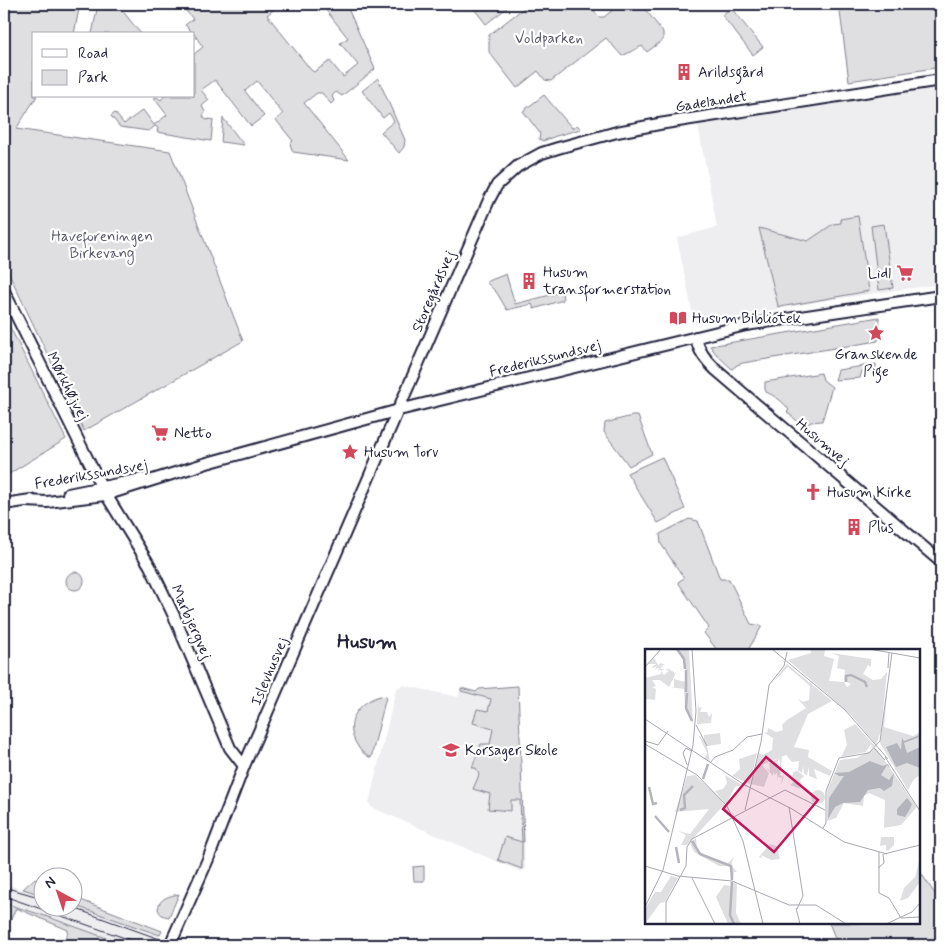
<svg xmlns="http://www.w3.org/2000/svg" width="945" height="949" viewBox="0 0 945 949" font-family="Mynerve,sans-serif">
	<rect width="100%" height="100%" fill="#fff"/>
	<filter id="ink" filterUnits="userSpaceOnUse"><feTurbulence type="fractalNoise" baseFrequency=".02" numOctaves="2"/><feDisplacementMap in="SourceGraphic" scale="10" xChannelSelector="R" yChannelSelector="G"/><feConvolveMatrix kernelMatrix="1 2 1 2 8 2 1 2 1" color-interpolation-filters="sRGB"/></filter>
	<g filter="url(#ink)">
		<!-- built -->
		<g fill="#eeeef1">
			<path d="M941 88V284L821 301 695 325 677 238 717 227 697 120Z"/>
			<path d="M402 685 458 697 461 688 476 692 479 689 518 686 525 869 521 872 371 807 369 803 396 689Z"/>
			<path d="M4 884 42 895V906H72L73 905 160 935 156 945H126L48 917 4 903Z"/>
		</g>
		<!-- green -->
		<g fill="#dfdfe2" stroke="#80808e">
			<path d="M4 4H80L74 34H34V96H37L16 129 170 151 243 341 84 431 4 263Z"/>
			<path d="M98 4H117L141 34H92Z"/>
			<path d="M180 4H281L267 15 311 70 314 72 330 61 343 77 358 65 340 43 348 38 321 4H346L375 69 342 96 336 92 332 96 334 101 331 104 322 93H317L304 103 349 160 293 152 290 144 293 141 276 120 283 114 257 81 245 91 264 116 251 126 215 80 201 90 209 100 202 106 205 112 203 116 206 120 210 119 213 120 211 141 157 132 158 128 155 126 149 131 120 127 111 116 115 113 124 124 143 110 154 125 167 115 154 98 157 97 161 100 164 96H194V54L203 47 194 34 185 25 193 19Z"/>
			<path d="M470 4H512L486 24Z"/>
			<path d="M529 4H603L594 11 599 17H604L620 4H641L663 32V40L647 52 642 46 622 56 606 38 551 81 545 80 538 71 517 88 489 52V35Z"/>
			<path d="M839 4H941V56L936 57 935 68 849 81Z"/>
			<path d="M731 8 763 47 753 55 722 15Z"/>
			<path d="M378 78 405 140 404 147 399 153 381 132 394 121 389 113 383 118 362 91Z"/>
			<path d="M544 95 572 128 577 125 581 129 556 136 543 141 539 139 540 134 539 132 523 111Z"/>
			<path d="M223 118 244 145 221 142Z"/>
			<path d="M858 216 869 291 780 307 778 306 759 228 808 241 833 224 841 223 840 219Z"/>
			<path d="M884 224 893 288 879 290 871 226Z"/>
			<path d="M506 274 515 304 562 292 563 300 534 309 532 304 507 310 497 293 486 282Z"/>
			<path d="M4 315 66 439 4 477Z"/>
			<path d="M879 317 878 341 743 363 737 365 732 369 717 355 710 346Z"/>
			<path d="M876 364V371H862L860 378 835 380 838 370Z"/>
			<path d="M821 373 823 380 832 387 822 421 811 422 804 427 787 412 789 410C784 402 775 396 766 392L765 389V382Z"/>
			<path d="M632 416H638L652 454 629 466 604 432 605 423Z"/>
			<path d="M662 457 685 509 658 523 627 473Z"/>
			<path d="M689 519 698 521 720 579H729L751 624 762 626 748 650H717L704 633 709 628 678 582 684 578 661 544 660 534Z"/>
			<circle cx="75" cy="581" r="9"/>
			<path d="M518 686 524 842 522 841 520 800H511V811L488 809 490 794 473 789 479 775 476 768H472L481 744H490L493 729 473 723 477 709 488 711 491 699 461 691V688L476 692 479 689Z"/>
			<path d="M380 696 386 697 371 758C365 755 360 751 357 745 343 723 358 702 380 696Z"/>
			<path d="M505 837 522 842V869L498 860Z"/>
			<path d="M424 866V881H414L413 867Z"/>
			<path d="M919 870 941 903V908L939 911 941 914V945H838L829 923H919Z"/>
			<path d="M35 878 42 885V895L23 889Z"/>
			<path d="M179 894 169 917C163 916 160 915 158 909 159 898 169 896 179 894Z"/>
			<path d="M73 897 162 931 160 935 73 905Z"/>
			<path d="M4 903 48 917 126 945 66 941 68 930 16 908 4 935Z"/>
		</g>
		<g fill="none" stroke-linecap="round" stroke-linejoin="round">
			<!-- secondary casing -->
			<g stroke="#22223b" stroke-width="14">
				<g id="secondary">
					<path d="M4 291 102 488 150 566 174 616 230 748 244 766"/>
					<path d="M696 337C698 351 706 360 716 370L941 562"/>
					<path d="M68 494 142 479"/>
					<path d="M26 501 47 502 105 495 207 463 399 410 746 325 941 296"/>
					<path d="M4 504 31 500"/>
					<path d="M174 936 209 857 244 766 489 200 497 185 518 166 542 153 558 148 617 132 659 124 941 80"/>
				</g>
			</g>
			<!-- secondary -->
			<use href="#secondary" stroke="#fff" stroke-width="10"/>
			<!-- tram -->
			<g stroke="#22223b" stroke-width="1">
				<path d="M4 887 42 898"/>
				<path d="M4 896 145 945"/>
				<path d="M68 906 176 945"/>
			</g>
			<!-- secondary-bridge casing -->
			<g stroke="#22223b" stroke-width="14" stroke-linecap="butt">
				<path id="secondary-bridge" d="M170 945 174 936"/>
			</g>
			<!-- secondary-bridge -->
			<use href="#secondary-bridge" stroke="#fff" stroke-width="10"/>
		</g>
	</g>
	<!-- icons -->
	<defs>
		<g id="building-bare" transform="scale(1.35)"><path d="M-4-6H4V6H1V3H-1V6H-4ZM-2.5-4.3h1.7v1.8h-1.7ZM.8-4.3h1.7v1.8H.8ZM-2.5-1h1.7V.8h-1.7ZM.8-1h1.7V.8H.8Z" fill="#d1495b" stroke="#fff" stroke-width="2.5" paint-order="stroke"/></g>
		<g id="supermarket-bare" transform="scale(1.35)"><path d="M-6-5.5h2.5l.6 2H6L4.5 2H-2.5L-4.4-4H-6ZM-1.5 3.2a1.3 1.3 0 1 0 .1 0ZM3 3.2a1.3 1.3 0 1 0 .1 0Z" fill="#d1495b" stroke="#fff" stroke-width="2.5" paint-order="stroke"/></g>
		<g id="library-bare" transform="scale(1.35)"><path d="M-6-4Q-3-5.5-.7-3.5V5Q-3 3-6 4ZM6-4Q3-5.5 .7-3.5V5Q3 3 6 4Z" fill="#d1495b" stroke="#fff" stroke-width="2.5" paint-order="stroke"/></g>
		<g id="sight-bare" transform="scale(1.35)"><path d="M0-6L1.8-2.2L6-1.7L2.9 1.2L3.7 5.4L0 3.3L-3.7 5.4L-2.9 1.2L-6-1.7L-1.8-2.2Z" fill="#d1495b" stroke="#fff" stroke-width="2.5" paint-order="stroke"/></g>
		<g id="church-bare" transform="scale(1.35)"><path d="M-1.2-6h2.4v3.5h3.3v2.4h-3.3V6h-2.4V-.1h-3.3v-2.4h3.3Z" fill="#d1495b" stroke="#fff" stroke-width="2.5" paint-order="stroke"/></g>
		<g id="school-bare" transform="scale(1.35)"><path d="M0-5L7-2L0 1L-7-2ZM-4 1L0 2.5L4 1V4Q0 6-4 4Z" fill="#d1495b" stroke="#fff" stroke-width="2.5" paint-order="stroke"/></g>
	</defs>
	<g fill-rule="evenodd">
		<use href="#building-bare" x="684" y="72"/>
		<use href="#supermarket-bare" x="905" y="273"/>
		<use href="#building-bare" x="529" y="281"/>
		<use href="#library-bare" x="678" y="318"/>
		<use href="#sight-bare" x="876" y="333"/>
		<use href="#supermarket-bare" x="160" y="433"/>
		<use href="#sight-bare" x="350" y="452"/>
		<use href="#church-bare" x="813" y="492"/>
		<use href="#building-bare" x="854" y="527"/>
		<use href="#school-bare" x="451" y="750"/>
	</g>
	<g text-anchor="middle" stroke-width="4.5" stroke-linejoin="round" paint-order="stroke">
		<!-- park labels -->
		<g font-size="15" fill="#5b5b6d" stroke="#fff">
			<text x="549" y="43">Voldparken</text>
			<text x="102" y="241">Haveforeningen<tspan x="102" dy="17">Birkevang</tspan></text>
		</g>
		<!-- poi labels -->
		<g font-size="15" fill="#22223b" stroke="#fff" text-anchor="start">
			<text x="698" y="77">Arildsgård</text>
			<text x="543" y="277">Husum<tspan x="543" dy="17">transformerstation</tspan></text>
			<text x="891" y="278" text-anchor="end">Lidl</text>
			<text x="692" y="323">Husum Bibliotek</text>
			<text x="876" y="359" text-anchor="middle">Granskende<tspan x="876" dy="17">Pige</tspan></text>
			<text x="174" y="438">Netto</text>
			<text x="364" y="457">Husum Torv</text>
			<text x="827" y="497">Husum Kirke</text>
			<text x="868" y="532">Plus</text>
			<text x="465" y="755">Korsager Skole</text>
		</g>
		<!-- street labels -->
		<g font-size="15" fill="#22223b" stroke="#fff">
			<text transform="translate(711 101) rotate(-9)" y="5">Gadelandet</text>
			<text transform="translate(433 291) rotate(-67)" y="5">Storegårdsvej</text>
			<text transform="translate(545 358) rotate(-14)" y="5">Frederikssundsvej</text>
			<text transform="translate(68 386) rotate(63)" y="5">Mørkhøjvej</text>
			<text transform="translate(823 442) rotate(40)" y="5">Husumvej</text>
			<text transform="translate(91 474) rotate(-10)" y="5">Frederikssundsvej</text>
			<text transform="translate(192 622) rotate(66)" y="5">Marbjergvej</text>
			<text transform="translate(269 671) rotate(-67)" y="5">Islevhusvej</text>
		</g>
		<!-- district labels -->
		<g font-size="20" font-weight="bold" fill="#22223b" stroke="#fff">
			<text x="367" y="648">Husum</text>
		</g>
	</g>
	<!-- overview -->
	<g transform="translate(645 649)">
		<rect width="275" height="275" fill="#fff"/>
		<path d="M30 0H44L48 74 40 60 39 40 25 38H29V30L40 33 41 26 39 9ZM165 0 180 1 179 7 189 10 184 32 199 33 202 38 206 35 199 32 200 21 192 19 194 7 186 4 226 10V18L223 16 218 25 228 31 236 30 242 23 236 82 231 96 207 67 143 11 166 4ZM9 9 13 16 16 14 20 16 14 17H18L15 20H19L16 22 19 26 24 22 20 21 25 20 20 18 29 23V25L31 24 24 38 15 31H7L11 37 7 38 11 40 10 51 0 50V29L16 25V21L12 22 15 19 10 20 12 17 8 19 7 18 11 15H3ZM142 15 187 52 163 65 149 98 164 101 163 108 187 122 185 127 169 120 172 130 164 127V118L162 126 159 125 158 117 157 124 153 121 154 112 147 113 141 106 117 116 124 124 119 138 106 135 114 104 118 106 127 101 128 89 118 83 122 84 123 79 131 83 138 81 137 76 142 71 161 59 152 49 158 53 164 51 165 37 143 18 127 34ZM243 35 239 78 268 87 275 83V126L269 130 263 141 235 94ZM53 52 54 59 57 58 55 63H62L64 68 67 64 66 74 52 75ZM210 75 230 97 227 99 226 95 221 103 196 108 202 96 199 81ZM75 84 76 95 62 97 65 113 59 110 62 104 53 85 59 92V86ZM231 99 272 158 256 176 239 179 240 151 224 144 219 147 218 157 199 154 191 169 182 172V142L195 111 211 109ZM112 104 105 135 87 127 95 120 94 110ZM137 108 135 126 138 128 140 123 137 134 136 135 137 129 133 128V133L132 124 129 126 128 122V127L122 120V119L125 122 124 114 134 109 132 116 135 117 134 109ZM153 122 159 127 155 131 157 135 153 136 156 140 145 136 150 132 147 131 148 123ZM50 126 73 147 81 158 86 167 77 158 42 196H36L41 186 33 182 45 185 64 160 30 163 42 127ZM80 126 97 136 90 138 81 156 70 142 78 140 82 134ZM166 148a7 7 0 1 1 14 0a7 7 0 1 1-14 0ZM236 188H249V196L244 201 241 202V196L235 197ZM51 189 52 200 62 208 82 215 89 208 86 216 92 223H89L88 231 84 217H74L49 203 45 194ZM125 195 132 197 135 210 126 211 116 206 117 209 114 208ZM275 209V233L263 249 255 252 259 239 270 228ZM26 227 33 229 20 253 15 254 0 275V260L10 243H16ZM85 233 92 235 91 264 96 275H83L71 248 79 236 86 237Z" fill="#dfdfe2"/>
		<path d="M275 86 272 89 259 94 262 104 275 98V119L262 114 251 118 241 98 252 94 256 101 257 89 259 92ZM225 112 238 117 243 115 245 119 242 116 236 126 244 131 249 124 247 137 239 142 235 139 223 141 215 153 198 154 190 158 183 170 184 149 199 127H194L189 124 204 123ZM262 149 267 155 265 160 260 168 252 166V160Z" fill="#b4b4bc"/>
		<path fill="none" stroke="#b4b4bc" stroke-width="2.5" d="M32 0 39 10 40 20M41 21V43M201 33V27L206 26 220 33 222 38M42 44 41 59 47 72M58 130 63 115M4 138 8 155 12 154M35 161 40 159 39 146 48 137M10 167 24 183M47 192 55 205 86 217 87 231M31 198 34 214M87 233 85 266 89 275"/>
		<path fill="none" stroke="#a7a7b1" stroke-width="1" d="M127 0 200 61 243 110M224 0 275 9M0 18 16 0M243 19 244 4M0 70 101 137M51 76 62 97M0 92 13 96 23 82M0 95 52 126 82 157 98 192 118 275M229 99 240 111M240 108 275 162M65 114 70 108 88 101 102 88 117 85M42 116 38 104 41 99 46 102M100 136 147 160 199 193 242 205M144 158 158 247 152 260M100 161 116 93 124 36 139 17 142 3M178 179 181 174V142L194 109 224 104 235 92 247 4M234 203V244L244 249 256 269 275 268M239 205 275 196M0 217 33 227 87 232 144 256H171L201 275M233 219 239 214 238 205M47 229 70 275M0 258 18 221 48 96 51 62 47 0M151 259 155 275M21 275V253L41 217 42 198 47 190 140 141 180 161M241 275 267 263 275 254"/>
		<path fill="#c2185b" fill-opacity="0.15" stroke="#c2185b" stroke-width="2.5" d="M121 108 173 151 129 203 78 160Z"/>
		<rect width="275" height="275" fill="none" stroke="#22223b" stroke-width="2.5"/>
	</g>
	<!-- margin -->
	<rect width="945" height="949" fill="none" stroke="#fff" stroke-width="20"/>
	<rect x="10" y="10" width="925" height="929" fill="none" stroke="#22223b" stroke-width="2" filter="url(#ink)"/>
	<!-- legend -->
	<rect x="32" y="32" width="162" height="65" fill="#ffffff" stroke="#a7a7b1"/>
	<rect x="42" y="49" width="25" height="8" fill="#ffffff" stroke="#a7a7b1"/>
	<text x="78" y="58" font-size="15" fill="#22223b">Road</text>
	<rect x="42" y="70" width="25" height="15" fill="#dfdfe2" stroke="#a7a7b1"/>
	<text x="78" y="82" font-size="15" fill="#22223b">Park</text>
	<!-- north arrow -->
	<g transform="translate(58 892) rotate(320)"><circle r="24" fill="#ffffff" stroke="#a7a7b1"/>
	<path d="M0-4L9 19L0 12L-9 19Z" fill="#d1495b"/>
	<text y="-8" font-size="14" font-weight="bold" text-anchor="middle" fill="#22223b">N</text>
	</g>
</svg>
